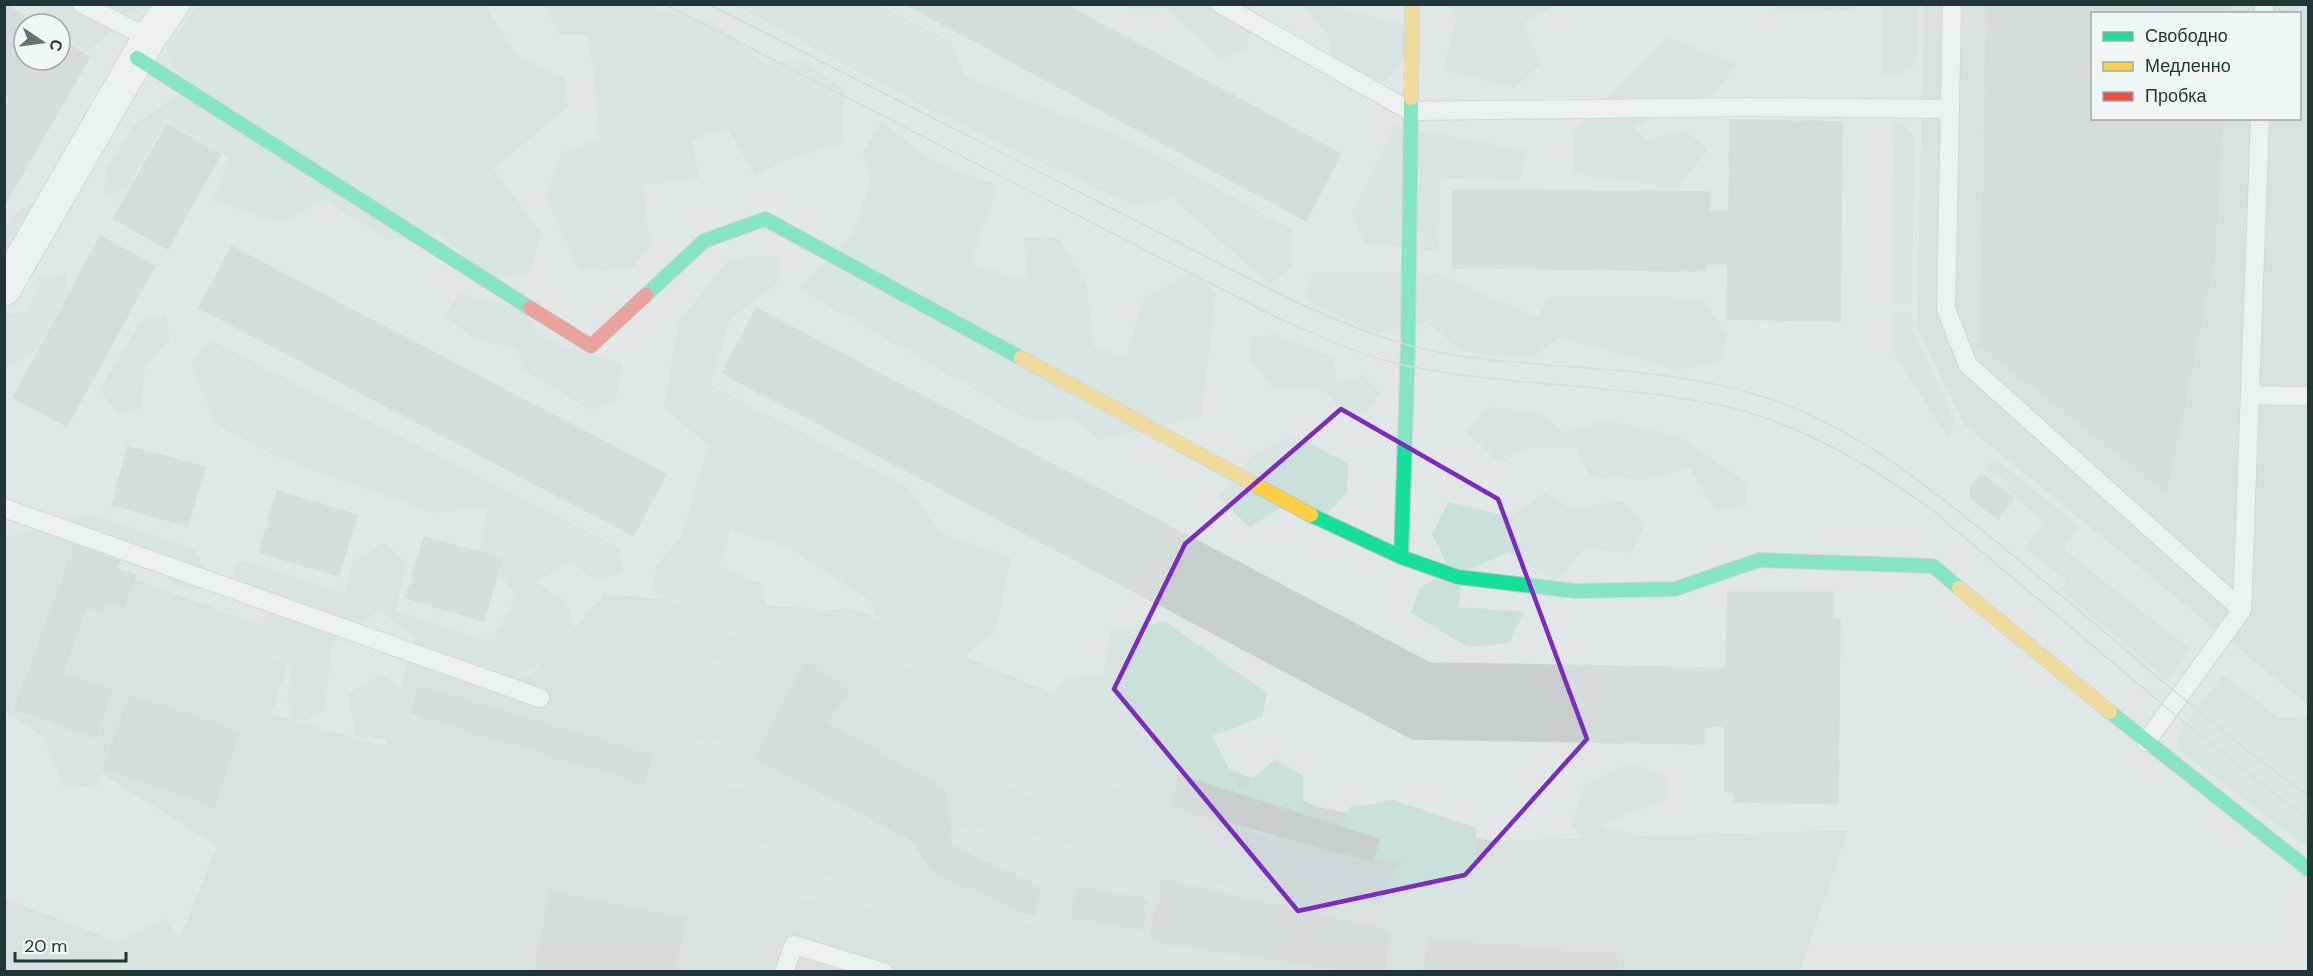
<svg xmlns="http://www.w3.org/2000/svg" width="2313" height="976" viewBox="0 0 2313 976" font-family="'DM Sans',sans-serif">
	<rect width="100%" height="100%" fill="#e1e7e7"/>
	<!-- built -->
	<g fill="#cfd8d8" fill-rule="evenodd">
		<path d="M1924 5H2308V705L1964 424 1917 327ZM2092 14H2300V118H2092Z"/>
		<path d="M56 550 296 638 271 714 385 747 415 636 531 675 604 595 859 611 1318 807 1492 841 1848 830 1800 972H5L4 898 170 962 217 846 5 712Z"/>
	</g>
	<!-- green -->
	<g fill="#cae0da">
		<path d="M42 5H152L124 19 87 52 60 34V24H45L35 17Z"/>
		<path d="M198 5H485L514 53 565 78 568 107 493 169 541 233 530 272 491 281 442 235 388 240 325 199 279 224 212 200 230 158 166 120 125 191 104 194 106 170 134 125 183 92 165 50Z"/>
		<path d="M545 5H653L654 8 714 23 765 64 803 61 844 89 841 144 780 162 755 176 728 130 692 139 699 179 643 185 650 244 633 268 579 270 546 197 562 152 600 139 594 71 586 35 559 34Z"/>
		<path d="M735 5H878L950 41 965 76 1127 139 1292 230V268L1269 284 1171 197 1138 207 957 124Z"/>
		<path d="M1122 5H1252L1247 50 1220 59 1167 8 1131 9Z"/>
		<path d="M1304 5H1338L1340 8 1403 25 1407 54 1387 81 1332 77 1329 37Z"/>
		<path d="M1450 5H1557L1522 23 1541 64 1514 88 1443 70 1456 20Z"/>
		<path d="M1774 5V4L1855 5 1853 10 1776 12Z"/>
		<path d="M1882 5H1917V55L1913 66 1897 75 1882 76Z"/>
		<path d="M2307 5H2308V343L2307 341Z"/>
		<path d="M1667 37 1736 63 1717 92 1633 126 1647 140 1684 130 1708 149 1677 189 1574 174V131Z"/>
		<path d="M1893 119 1902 122 1914 137 1912 304H1892Z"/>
		<path d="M881 121 928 158 997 186 971 262 1028 282 1024 237 1060 239 1087 287 1093 347 1126 356 1144 298 1196 271 1216 294 1201 417 1099 440 1074 419 1032 422 799 289 851 237 872 180 863 153Z"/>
		<path d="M1395 126 1526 150 1519 181 1440 178 1439 250 1365 244 1352 214Z"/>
		<path d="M32 202 44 216 5 295V231L13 215Z"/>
		<path d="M777 256V283L729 320 710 385 907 487 942 534 1011 557 995 632 941 674 894 664 871 601 789 548 731 530 718 565 760 584 770 615 731 636 652 590 656 566 681 537 709 445 664 408 679 322 731 257Z"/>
		<path d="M1313 272 1437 273 1537 317 1550 296 1701 297 1727 334 1720 362 1678 370 1559 338 1530 359 1462 351 1427 322 1375 333 1305 299Z"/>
		<path d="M65 275 69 291 35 352 5 369V314L27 312 43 279Z"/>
		<path d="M458 293 525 309 538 336 595 356 622 363 616 402 590 410 522 368 518 348 475 340 445 315Z"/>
		<path d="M1893 312H1912L1913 331 1955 422 1948 437 1897 359 1892 347Z"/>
		<path d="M166 316 170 340 145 366 141 408 117 414 100 389 141 320Z"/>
		<path d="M1279 335 1332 358 1338 383 1363 375 1380 393 1366 413 1344 414 1325 391H1276L1249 359 1252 336Z"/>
		<path d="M210 340 619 548 622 573 597 580 569 561 536 582 567 602 577 639 515 680 442 659 380 610 332 642 325 709 295 727 287 699 292 667 270 659 260 629 274 601 239 589 233 567 248 561 345 594 353 561 385 543 406 564 396 611 492 642 517 595 479 552 487 509 433 513 281 459 215 423 191 363Z"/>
		<path d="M1488 407 1541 412 1563 433 1605 420 1677 435 1747 483 1745 507 1716 512 1689 467 1648 480 1589 476 1576 448 1531 447 1500 464 1466 431Z"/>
		<path d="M1294 435 1348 463 1347 493 1323 518 1288 503 1250 527 1218 498 1253 455Z"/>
		<path d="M1994 458 2079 526 2063 549 2190 649 2168 680 2061 590 2067 581 2025 548 2044 522 2008 491V483L1997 473 1985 470Z"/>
		<path d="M1545 492 1569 508 1623 501 1645 525 1631 553 1584 549 1557 581 1508 552 1464 572 1458 607 1524 612 1510 643 1468 647 1411 613 1419 589 1449 569 1432 534 1448 502 1511 517Z"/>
		<path d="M90 514 194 549 212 578 201 592 176 585 137 552 75 553 109 601 56 689 104 745 99 785 64 788 37 719 5 715 4 544 8 537Z"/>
		<path d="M1166 622 1267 693 1262 717 1212 736 1240 789 1275 759 1303 776V813L1273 839 1221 822 1210 787 1172 773 1159 824 1135 825 1123 793 1095 775 1065 812 988 778 1002 719 1045 707 1064 679 1103 673 1111 630Z"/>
		<path d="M682 639 705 664 726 657 749 676 738 701 703 722 643 668 645 646Z"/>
		<path d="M381 674 426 707 400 740 356 736 348 695Z"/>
		<path d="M2223 675 2279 718 2308 716V847L2180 751 2178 742 2180 731Z"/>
		<path d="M729 737 750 756 754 783 687 802 692 834 737 829 779 851 772 870 826 875 875 906 855 913 733 880 669 837 651 789 677 745Z"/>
		<path d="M302 752 326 772 307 821 260 864 224 865 208 830Z"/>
		<path d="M800 759 880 781 893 839 972 825 1069 843 1091 873 1156 864 1230 886 1275 971H1207L1199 966 1174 971H1151L1114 933 1103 894 1058 886 1042 924 1018 926 1015 873 965 853 903 899 796 795Z"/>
		<path d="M1630 763 1668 777V798L1601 825 1644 837 1642 880 1661 896 1664 914 1650 930 1600 928 1574 899 1598 857 1571 824 1585 785Z"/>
		<path d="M1394 800 1476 828 1477 895 1455 899 1427 922 1390 913 1386 885 1403 860 1362 858 1330 848 1350 807Z"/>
		<path d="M165 918 188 953 176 971H107L117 942Z"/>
	</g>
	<!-- building -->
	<g fill="#c8cecd" stroke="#cad0d0" stroke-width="1.5">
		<path d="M905 4H1065L1341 154 1306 221Z"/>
		<path d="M1987 4H2229L2228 14H2092V118H2223L2215 254 2167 492 1980 345Z"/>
		<path d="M8 6 36 24H24V60H60V39L90 57 4 206V108L10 98 4 95V12Z"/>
		<path d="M1730 120 1842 122 1840 321 1727 319 1728 264H1706V271L1452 268 1453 190 1709 192V211H1729Z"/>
		<path d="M167 124 221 154 168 249 113 219Z"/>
		<path d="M100 236 155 266 67 426 13 398Z"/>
		<path d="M231 246 666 474 634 536 199 308Z"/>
		<path d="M756 308 1430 663 1412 739 722 373Z"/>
		<path d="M128 446 205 467 188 526 112 505Z"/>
		<path d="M1981 473 2014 498 1998 519 1971 498 1970 488Z"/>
		<path d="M277 491 357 515 339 576 259 552Z"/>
		<path d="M424 537 502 559 484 621 406 598Z"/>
		<path d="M74 545 120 561 117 569 136 575 124 607 106 600 102 613 86 608 63 673 112 690 95 738 15 709Z"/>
		<path d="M1728 592H1833V619H1840L1838 804 1734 802V793L1725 791V726H1704V744L1412 739 1430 663 1726 668Z"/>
		<path d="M806 662 849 691 826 723 946 791 952 846 1042 888 1033 916 931 870 913 841 755 758Z"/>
		<path d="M419 687 652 756 644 783 411 713Z"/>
		<path d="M129 696 239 732 214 806 104 769Z"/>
		<path d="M1179 775 1379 839 1373 862 1171 806Z"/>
		<path d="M1162 880 1390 931 1384 972H1360L1149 941Z"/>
		<path d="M1077 887 1148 899 1143 929 1072 917Z"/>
		<path d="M550 892 685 919 675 972H534Z"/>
		<path d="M1430 939 1618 956 1616 972H1422Z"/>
	</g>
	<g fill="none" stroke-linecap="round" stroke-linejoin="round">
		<!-- lane casing -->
		<g stroke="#bec3c4" stroke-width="20">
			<g id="lane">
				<path d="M82 4 149 38"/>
				<path d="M1220 4 1410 111 1747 107 1950 109"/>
				<path d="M1952 4 1946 309 1968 365 2242 610"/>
				<path d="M2264 14V4"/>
				<path d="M2250 395 2308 396"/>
				<path d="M4 508 540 698"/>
				<path d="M2146 742 2242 610 2260 118"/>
				<path d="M784 972 794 945 883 972"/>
			</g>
		</g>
		<!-- street casing -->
		<g stroke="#bec3c4" stroke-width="35">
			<path id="street" d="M4 289 149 38 173 4"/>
		</g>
		<!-- fast casing -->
		<g stroke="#bdc4c5" stroke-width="16">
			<g id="fast">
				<path d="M137 58 530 308"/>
				<path d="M646 295 704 241 765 219 1021 358"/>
				<path d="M1311 515 1401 557 1458 577 1575 591 1675 589 1759 560 1933 566 1959 588"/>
				<path d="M1401 557 1408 346 1411 98"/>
				<path d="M2110 712 2308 869"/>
			</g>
		</g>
		<!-- slow casing -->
		<g stroke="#bdc4c5" stroke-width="16">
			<g id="slow">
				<path d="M1411 98 1412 4"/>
				<path d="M1021 358 1311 515"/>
				<path d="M1959 588 2110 712"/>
			</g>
		</g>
		<!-- jam casing -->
		<g stroke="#bdc4c5" stroke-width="16">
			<path id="jam" d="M530 308 591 346 646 295"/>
		</g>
		<!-- lane -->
		<use href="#lane" stroke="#fafbfb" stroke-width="18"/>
		<!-- street -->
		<use href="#street" stroke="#fafbfb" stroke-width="33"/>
		<!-- fast -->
		<use href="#fast" stroke="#16e098" stroke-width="14"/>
		<!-- slow -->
		<use href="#slow" stroke="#ffcf43" stroke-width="14"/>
		<!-- jam -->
		<use href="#jam" stroke="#f24e42" stroke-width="14"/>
		<!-- tram -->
		<g stroke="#c6c9c9" stroke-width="1.5">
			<path d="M664 4 1280 319C1321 337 1363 357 1408 366 1512 387 1620 384 1724 406 1799 423 1869 464 1931 509L2169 710 2280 798 2308 817"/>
			<path d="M708 4 1294 301C1349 326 1399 347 1459 356 1565 371 1674 365 1776 401 1852 428 1916 477 1978 527 2062 593 2141 666 2225 732 2252 754 2279 776 2308 795"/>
		</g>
	</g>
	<!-- marked area -->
	<path d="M0 0H2313V976H0ZM1341 409 1498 499 1587 739 1465 875 1298 911 1114 689 1185 544Z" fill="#e1e7e7" fill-opacity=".55" fill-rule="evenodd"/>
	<path fill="none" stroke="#7b2cbf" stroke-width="4.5" stroke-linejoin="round" d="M1341 409 1498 499 1587 739 1465 875 1298 911 1114 689 1185 544Z"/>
	<!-- border -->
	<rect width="2313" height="976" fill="none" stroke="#203639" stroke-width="12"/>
	<!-- legend -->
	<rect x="2091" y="12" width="210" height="108" fill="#eff7f6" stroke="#9caaaa" stroke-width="1.5"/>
	<rect x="2103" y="32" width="30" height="9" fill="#16e098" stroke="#9caaaa" stroke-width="1.5"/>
	<text x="2145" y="42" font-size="18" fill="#203639">Свободно</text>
	<rect x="2103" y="62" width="30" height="9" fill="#ffcf43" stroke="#9caaaa" stroke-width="1.5"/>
	<text x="2145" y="72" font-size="18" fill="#203639">Медленно</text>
	<rect x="2103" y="92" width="30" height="9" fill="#f24e42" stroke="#9caaaa" stroke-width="1.5"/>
	<text x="2145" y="102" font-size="18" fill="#203639">Пробка</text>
	<!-- north arrow -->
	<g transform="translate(42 42) rotate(103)"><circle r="28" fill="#eff7f6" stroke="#9caaaa" stroke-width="1.5"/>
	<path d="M0-4.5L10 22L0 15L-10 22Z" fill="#647476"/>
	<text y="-9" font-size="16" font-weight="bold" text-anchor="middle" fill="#203639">С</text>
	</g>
	<!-- scale -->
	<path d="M15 952v9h111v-9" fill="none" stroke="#203639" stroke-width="3"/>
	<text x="24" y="952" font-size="18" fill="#203639" stroke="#eff7f6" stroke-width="4.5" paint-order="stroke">20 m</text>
</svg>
